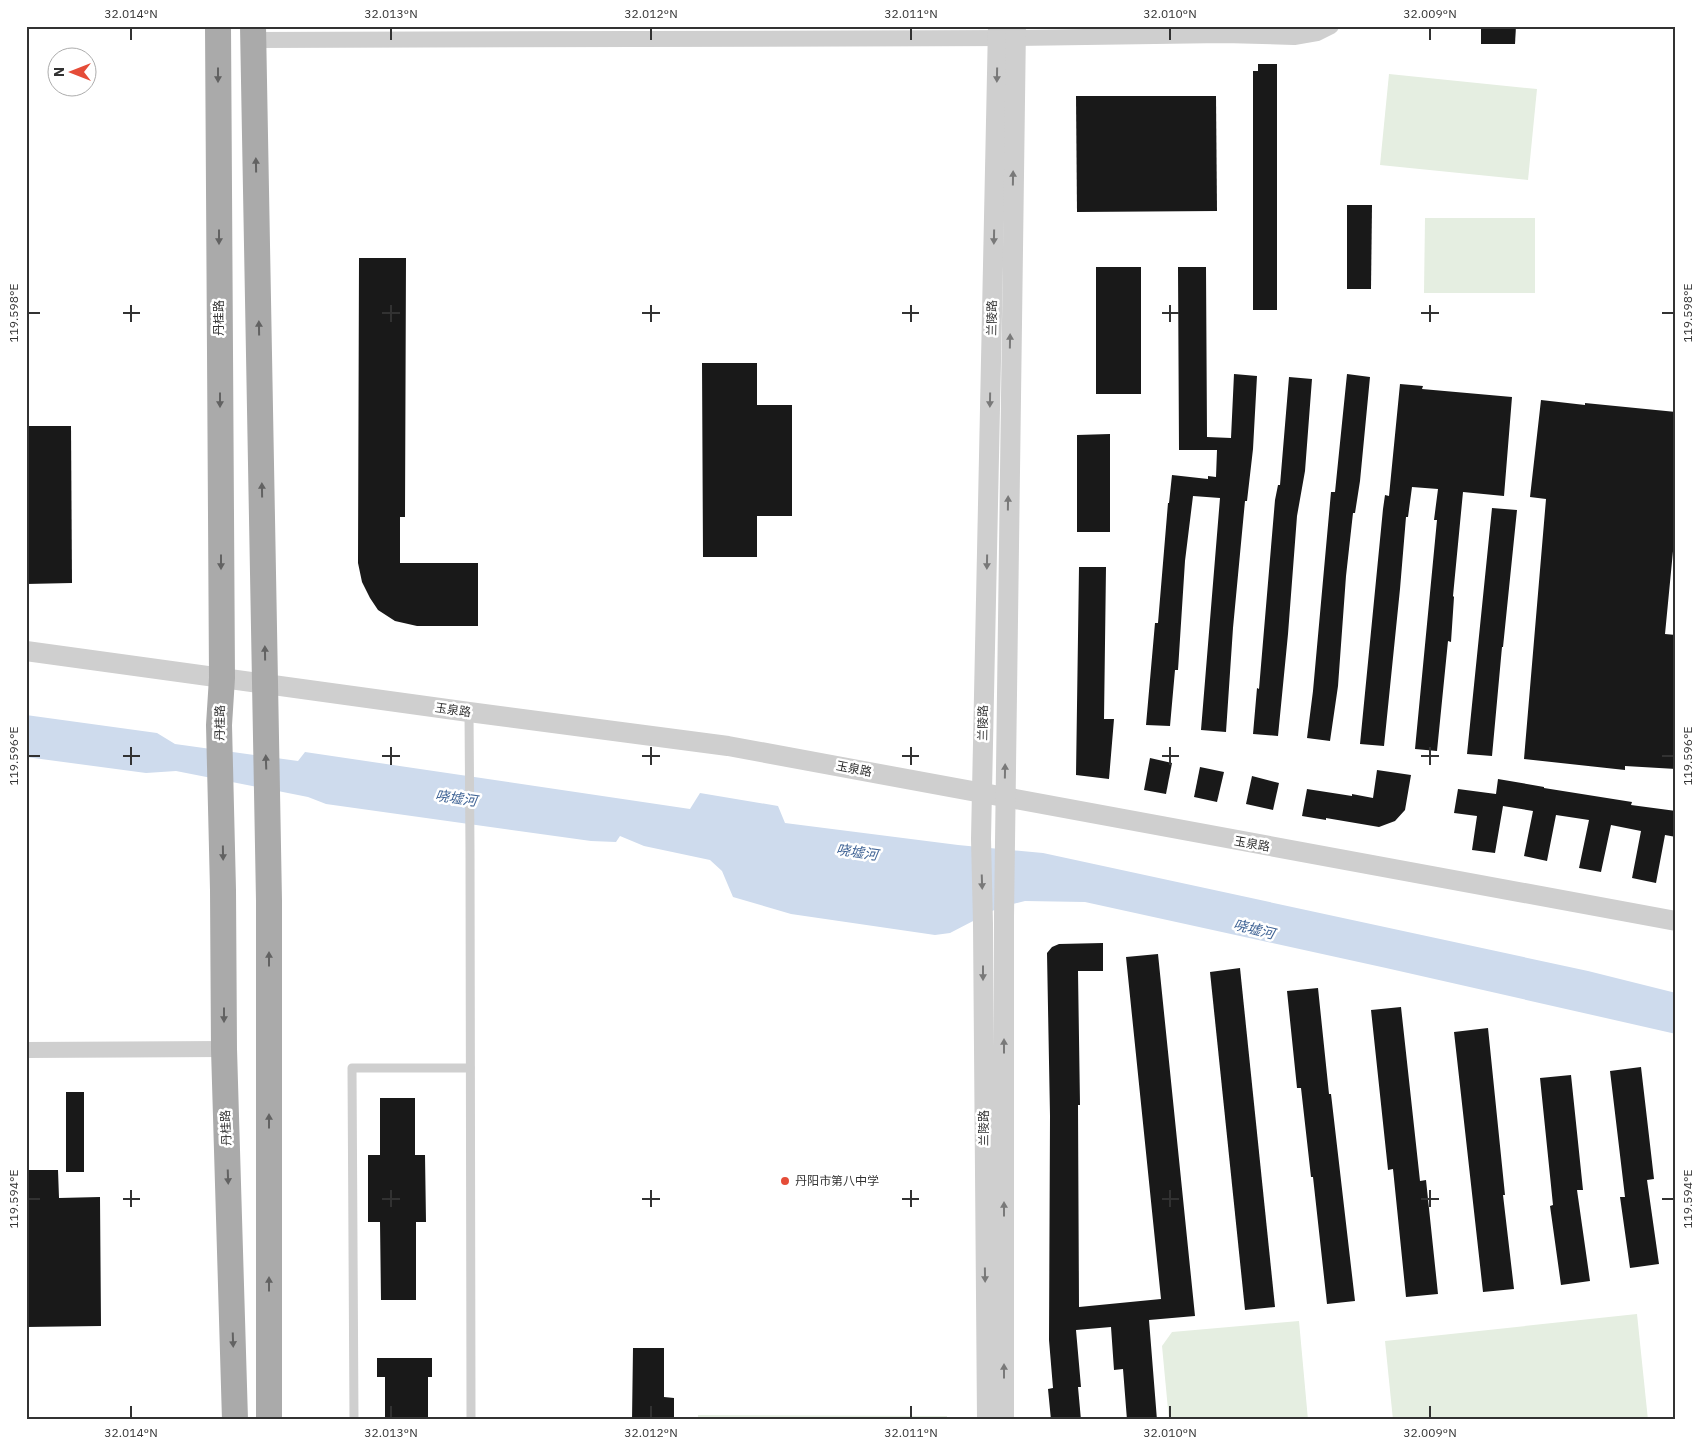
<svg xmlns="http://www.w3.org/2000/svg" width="1702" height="1446" viewBox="0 0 1702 1446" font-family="'IBM Plex Sans','Noto Sans SC',sans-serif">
	<rect width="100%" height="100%" fill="#fff"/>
	<!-- green -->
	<g fill="#e5eee1">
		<path d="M1389 74 1537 89 1528 180 1380 165Z"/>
		<path d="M1425 218H1535V293H1424Z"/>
		<path d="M1637 1314 1648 1420H1393L1385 1341Z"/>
		<path d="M1299 1321 1308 1420H1169L1162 1346 1172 1332Z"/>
		<path d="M698 1415 947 1416V1420H698Z"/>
	</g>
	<!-- water -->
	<path fill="#cedbed" d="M26 715 157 733 175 744 298 761 305 752 690 809 700 793 778 806 785 823 958 845 1043 853 1588 971 1676 993V1034L1386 968 1085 902 1025 901 1000 907 950 933 935 935 791 914 733 897 722 871 710 860 644 846 620 836 616 842 591 841 326 804 308 797 176 771 146 773 26 757Z"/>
	<!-- building -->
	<g fill="#191919">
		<path d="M1481 26H1516L1515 44H1481Z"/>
		<path d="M1258 64H1277V310H1253V71H1258Z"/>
		<path d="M1076 96H1216L1217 211 1077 212Z"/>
		<path d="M1347 205H1372L1371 289H1347Z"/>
		<path d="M359 258H406L405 517H400V563H478V626H417L395 621 378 610 370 598 362 582 358 563Z"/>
		<rect x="1096" y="267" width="45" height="127"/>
		<path d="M1178 267H1206L1207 437 1231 438 1234 374 1257 376 1253 449 1247 501H1245L1233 628 1226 732 1201 730 1220 498 1193 496 1185 561 1178 670H1175L1170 726 1146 725 1155 623H1158L1168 503H1169L1172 475 1208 479V476L1216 477 1217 450H1179Z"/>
		<path d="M702 363H757V405H792V516H757V557H703Z"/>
		<path d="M1347 374 1370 377 1360 481 1355 513H1353L1346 576 1338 686 1330 741 1307 738 1313 691 1331 492H1335Z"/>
		<path d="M1289 377 1312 379 1305 471 1297 516 1288 634 1278 736 1253 734 1257 688 1259 689 1275 500 1278 485H1280Z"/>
		<path d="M1400 384 1423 386 1422 389 1512 397 1504 496 1463 492 1453 596 1454 597 1451 642 1448 641 1437 751 1415 749 1437 520H1434L1438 489 1412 487 1408 517H1406L1400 589 1384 746 1360 744 1383 509 1385 495 1389 496Z"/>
		<path d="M1541 400 1585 405V403L1676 412V520L1665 634 1676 635V769L1625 766V770L1524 759 1546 499 1530 497Z"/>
		<path d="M26 426H71L72 583 26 584Z"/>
		<path d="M1110 434V532H1077V435Z"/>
		<path d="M1492 508 1517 510 1503 647H1502L1492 756 1467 754Z"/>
		<path d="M1079 567H1106L1104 719H1114L1109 779 1076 775Z"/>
		<path d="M1150 758 1172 763 1166 794 1144 790Z"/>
		<path d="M1200 767 1224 772 1217 802 1194 797Z"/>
		<path d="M1377 770 1411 775 1405 810 1395 821 1379 827 1326 818V820L1302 816 1307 789 1352 796V794L1373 798Z"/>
		<path d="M1252 776 1279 783 1273 810 1246 804Z"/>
		<path d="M1498 779 1544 787V788L1632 802 1631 805 1676 811V837L1665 835 1656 883 1632 878 1641 831 1611 825 1601 872 1579 868 1589 820 1556 815 1547 861 1524 856 1533 811 1503 806 1495 853 1472 850 1477 816 1454 813 1458 789 1496 794Z"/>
		<path d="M1103 943V971H1078L1080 1105H1078L1079 1307 1161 1299 1126 957 1158 954 1195 1316 1149 1320 1157 1420H1127L1123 1369 1114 1370 1111 1327 1076 1330 1081 1387H1078L1081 1420H1051L1048 1389 1053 1388 1049 1340 1050 1116 1047 953 1052 947 1059 944Z"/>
		<path d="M1240 968 1275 1307 1245 1310 1210 972Z"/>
		<path d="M1318 988 1329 1094H1331L1355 1301 1327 1304 1313 1177H1311L1301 1088H1297L1287 991Z"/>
		<path d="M1401 1007 1420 1181 1426 1180 1438 1294 1406 1297 1393 1169 1388 1170 1371 1010Z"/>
		<path d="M1488 1028 1505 1195H1503L1514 1289 1483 1292 1454 1032Z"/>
		<path d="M1641 1067 1654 1179 1647 1180 1659 1264 1630 1268 1620 1197H1625L1610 1071Z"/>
		<path d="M1571 1075 1583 1190H1577L1590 1281 1561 1285 1550 1206 1553 1205 1540 1078Z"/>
		<rect x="66" y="1092" width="18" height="80"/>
		<path d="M380 1098H415V1155H425L426 1222H416V1300H381L380 1222H368V1155H380Z"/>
		<path d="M26 1170H58L59 1198 100 1197 101 1326 26 1327Z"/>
		<path d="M633 1348H664V1397L674 1398V1420H632Z"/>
		<path d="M377 1358H432V1377H428V1420H385V1377H377Z"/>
	</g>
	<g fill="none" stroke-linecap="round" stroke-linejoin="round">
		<!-- service -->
		<g stroke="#cfcfcf" stroke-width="9">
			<path d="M469 712 470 851 471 1420"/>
			<path d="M354 1420 352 1068H470"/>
		</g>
		<!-- minor -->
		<g stroke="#cfcfcf" stroke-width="16">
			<path d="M253 40 1016 38 1224 35 1294 37 1317 33 1331 26"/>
			<path d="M26 1050 224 1049"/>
		</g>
		<!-- tertiary -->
		<g stroke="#cfcfcf" stroke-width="20">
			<path d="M26 651 469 712 728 746 1676 921"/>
			<path d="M987 1420 983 924 981 839 998 26"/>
			<path d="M1004 1420V917L1016 26"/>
		</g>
		<!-- primary -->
		<g stroke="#aaa" stroke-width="26">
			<path d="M218 26 222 678 219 725 223 890 224 1049 235 1420"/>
			<path d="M253 26 269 901V1420"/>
		</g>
	</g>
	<!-- one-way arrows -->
	<defs><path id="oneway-solid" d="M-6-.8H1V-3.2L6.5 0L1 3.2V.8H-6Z" transform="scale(1.25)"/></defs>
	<g fill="#626262">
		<use href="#oneway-solid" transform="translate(218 75) rotate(90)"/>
		<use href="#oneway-solid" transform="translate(256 165) rotate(-91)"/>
		<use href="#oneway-solid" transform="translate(219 237) rotate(90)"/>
		<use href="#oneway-solid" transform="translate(259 328) rotate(-91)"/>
		<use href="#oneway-solid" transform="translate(220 400) rotate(90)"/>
		<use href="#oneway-solid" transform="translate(262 490) rotate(-91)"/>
		<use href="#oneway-solid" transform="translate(221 562) rotate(90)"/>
		<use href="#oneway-solid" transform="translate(265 653) rotate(-91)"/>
		<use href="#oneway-solid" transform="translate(266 762) rotate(-92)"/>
		<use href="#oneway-solid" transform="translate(223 853) rotate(89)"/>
		<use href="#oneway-solid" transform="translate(269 959) rotate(-90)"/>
		<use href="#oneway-solid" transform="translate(224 1015) rotate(90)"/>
		<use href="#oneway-solid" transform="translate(269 1121) rotate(-90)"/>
		<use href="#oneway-solid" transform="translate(228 1177) rotate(88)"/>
		<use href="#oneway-solid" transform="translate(269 1284) rotate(-90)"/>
		<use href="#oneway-solid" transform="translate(233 1340) rotate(88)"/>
	</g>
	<g fill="#797979">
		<use href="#oneway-solid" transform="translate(997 75) rotate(91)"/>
		<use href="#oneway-solid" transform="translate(1013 178) rotate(-89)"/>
		<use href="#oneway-solid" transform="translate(994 237) rotate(91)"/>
		<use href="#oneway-solid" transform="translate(1010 341) rotate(-89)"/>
		<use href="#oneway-solid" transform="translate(990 400) rotate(91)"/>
		<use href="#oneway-solid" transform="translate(1008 503) rotate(-89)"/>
		<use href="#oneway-solid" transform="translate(987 562) rotate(91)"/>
		<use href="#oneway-solid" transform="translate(1005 771) rotate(-89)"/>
		<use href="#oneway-solid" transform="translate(982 882) rotate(88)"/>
		<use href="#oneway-solid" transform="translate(983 973) rotate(90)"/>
		<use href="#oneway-solid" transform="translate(1004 1046) rotate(-90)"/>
		<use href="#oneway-solid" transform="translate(1004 1209) rotate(-90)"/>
		<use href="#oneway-solid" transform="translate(985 1275) rotate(89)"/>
		<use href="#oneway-solid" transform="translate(1004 1371) rotate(-90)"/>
	</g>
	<!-- ticks -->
	<path fill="none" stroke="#323232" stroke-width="2" d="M131 28V40M391 28V40M651 28V40M911 28V40M1170 28V40M1430 28V40M131 305V322M391 305V322M651 305V322M911 305V322M1170 305V322M1430 305V322M28 313H40M123 313H140M382 313H400M642 313H660M902 313H919M1162 313H1179M1421 313H1439M1662 313H1674M131 747V765M391 747V765M651 747V765M911 747V765M1170 747V765M1430 747V765M28 756H40M123 756H140M382 756H400M642 756H660M902 756H919M1162 756H1179M1421 756H1439M1662 756H1674M131 1190V1207M391 1190V1207M651 1190V1207M911 1190V1207M1170 1190V1207M1430 1190V1207M28 1199H40M123 1199H140M382 1199H400M642 1199H660M902 1199H919M1162 1199H1179M1421 1199H1439M1662 1199H1674M131 1406V1418M391 1406V1418M651 1406V1418M911 1406V1418M1170 1406V1418M1430 1406V1418"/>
	<!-- markers -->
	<circle fill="#e54c38" stroke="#fff" stroke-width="2" cx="785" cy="1181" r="5"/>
	<g text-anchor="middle" stroke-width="5" stroke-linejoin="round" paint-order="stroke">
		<!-- street labels -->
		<g font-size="12" fill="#323232" stroke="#fff">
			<text transform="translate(219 318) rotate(-90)" y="4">丹桂路</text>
			<text transform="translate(992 318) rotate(-89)" y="4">兰陵路</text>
			<text transform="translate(453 710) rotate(8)" y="4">玉泉路</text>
			<text transform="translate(220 723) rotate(-89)" y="4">丹桂路</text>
			<text transform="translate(983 723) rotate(-89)" y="4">兰陵路</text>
			<text transform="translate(854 769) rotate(11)" y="4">玉泉路</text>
			<text transform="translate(1252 844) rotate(10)" y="4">玉泉路</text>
			<text transform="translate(226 1128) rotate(-92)" y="4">丹桂路</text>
			<text transform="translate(984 1128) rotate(-90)" y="4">兰陵路</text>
		</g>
		<!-- poi labels -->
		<g font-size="12" fill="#323232" stroke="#fff" text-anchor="start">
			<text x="795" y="1185">丹阳市第八中学</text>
		</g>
		<!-- water labels -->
		<g font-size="14" font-style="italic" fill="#3f6395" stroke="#fff">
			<text transform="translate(456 798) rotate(8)" y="5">哓墟河</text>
			<text transform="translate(857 852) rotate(8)" y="5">哓墟河</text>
			<text transform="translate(1254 929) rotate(14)" y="5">哓墟河</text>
		</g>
	</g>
	<!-- border -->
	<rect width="1702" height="1446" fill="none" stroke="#ffffff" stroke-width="55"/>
	<!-- north arrow -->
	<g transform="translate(72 72) rotate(270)"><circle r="24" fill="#ffffff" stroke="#adadad"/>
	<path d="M0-4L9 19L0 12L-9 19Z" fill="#e54c38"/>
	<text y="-8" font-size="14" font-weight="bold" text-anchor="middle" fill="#323232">N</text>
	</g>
	<rect x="28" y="28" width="1646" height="1390" fill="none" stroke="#323232" stroke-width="2"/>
	<g font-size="12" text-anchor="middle" fill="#323232">
		<text x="131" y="18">32.014°N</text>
		<text x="391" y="18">32.013°N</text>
		<text x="651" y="18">32.012°N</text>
		<text x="911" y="18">32.011°N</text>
		<text x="1170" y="18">32.010°N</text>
		<text x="1430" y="18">32.009°N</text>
		<text transform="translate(1688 313) rotate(-90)" y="4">119.598°E</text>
		<text transform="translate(14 313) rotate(-90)" y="4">119.598°E</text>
		<text transform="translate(1688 756) rotate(-90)" y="4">119.596°E</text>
		<text transform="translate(14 756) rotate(-90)" y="4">119.596°E</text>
		<text transform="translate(1688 1199) rotate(-90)" y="4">119.594°E</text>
		<text transform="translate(14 1199) rotate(-90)" y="4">119.594°E</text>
		<text x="131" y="1437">32.014°N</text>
		<text x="391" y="1437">32.013°N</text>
		<text x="651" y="1437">32.012°N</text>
		<text x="911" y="1437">32.011°N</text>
		<text x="1170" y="1437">32.010°N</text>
		<text x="1430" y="1437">32.009°N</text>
	</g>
</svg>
